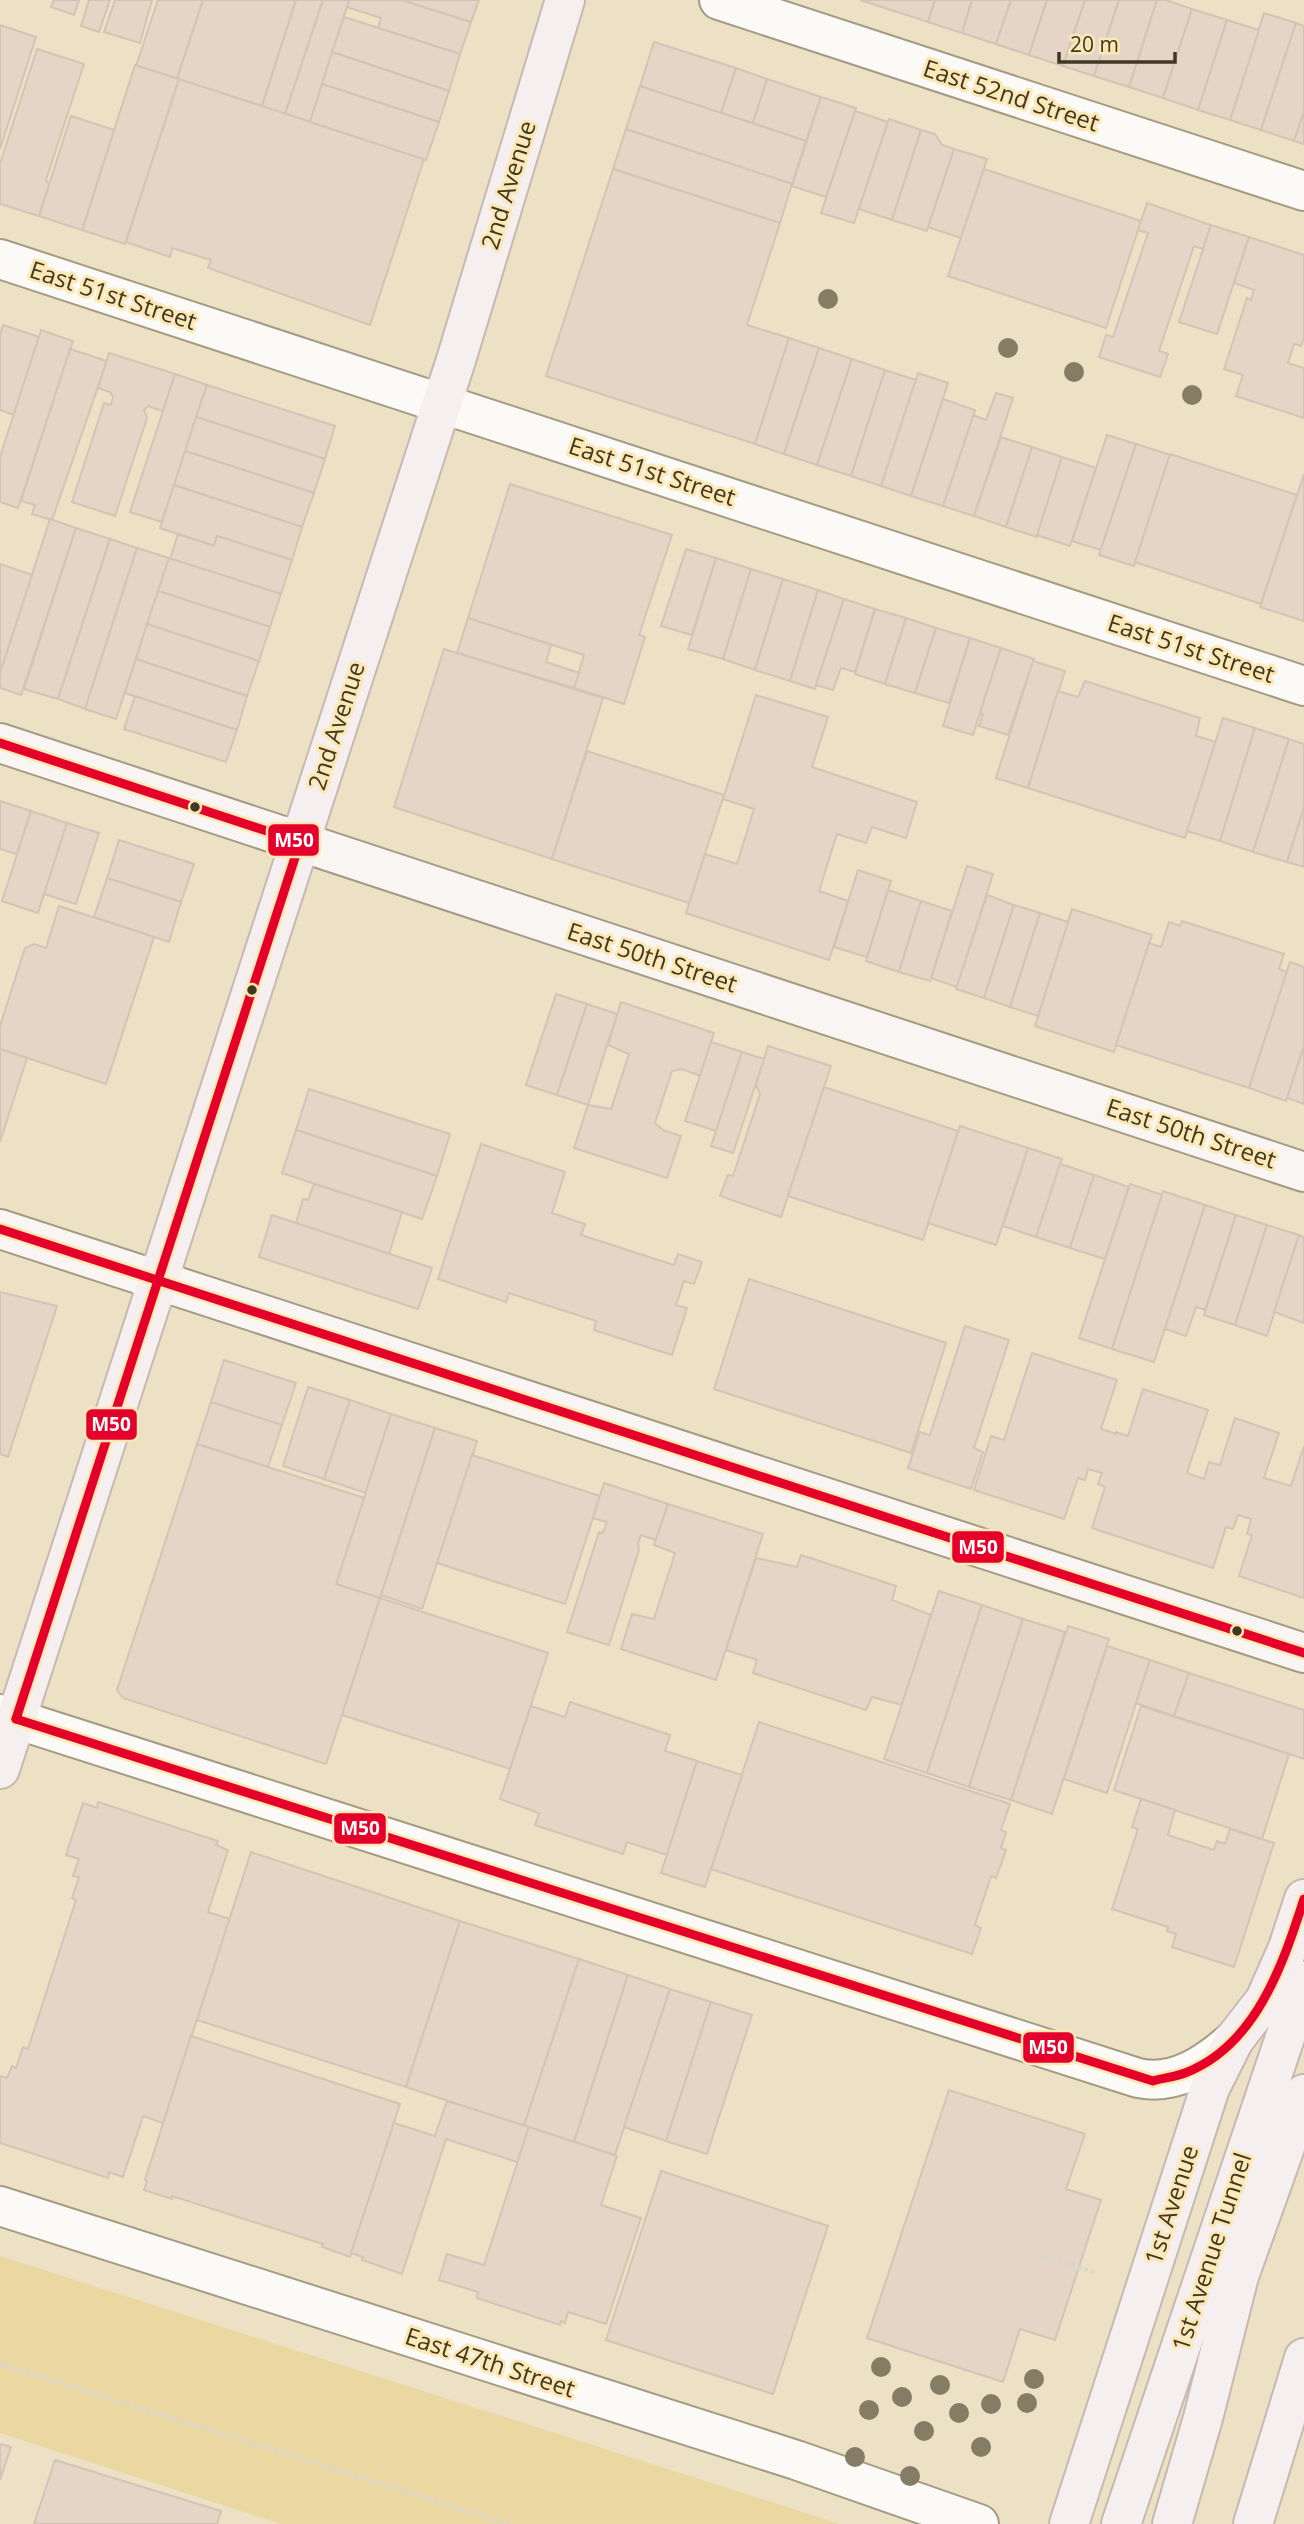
<svg xmlns="http://www.w3.org/2000/svg" width="1304" height="2524" viewBox="0 0 1304 2524" font-family="'Open Sans',sans-serif">
	<rect width="100%" height="100%" fill="#ece1c4"/>
	<!-- green -->
	<path fill="#ead7a2" d="M0 2256 840 2524H281L0 2433Z"/>
	<!-- building -->
	<g fill="#e5d5c6" stroke="#d4c4b5" stroke-width="2">
		<path d="M54 0H79L74 15 51 7Z"/>
		<path d="M89 0H110L99 32 81 26Z"/>
		<path d="M115 0H152L140 43 104 32Z"/>
		<path d="M158 0H203L177 79 136 66Z"/>
		<path d="M203 0H296L262 106 177 79Z"/>
		<path d="M296 0H323L285 114 262 106Z"/>
		<path d="M323 0H349L310 122 285 114Z"/>
		<path d="M349 0H402L471 22 460 54 378 28 381 18 347 7Z"/>
		<path d="M402 0H479L471 22Z"/>
		<path d="M860 0H935L928 22Z"/>
		<path d="M935 0H972L962 33 928 22Z"/>
		<path d="M972 0H1011L996 44 962 33Z"/>
		<path d="M1011 0H1047L1029 55 996 44Z"/>
		<path d="M1047 0H1085L1063 66 1029 55Z"/>
		<path d="M1085 0H1119L1094 76 1063 66Z"/>
		<path d="M1119 0H1157L1129 87 1094 76Z"/>
		<path d="M1157 0H1166L1192 9 1163 98 1129 87Z"/>
		<path d="M1192 9 1227 20 1198 110 1163 98Z"/>
		<path d="M1264 13 1296 23 1261 130 1230 120Z"/>
		<path d="M344 17 460 54 449 91 332 52Z"/>
		<path d="M1227 20 1259 30 1230 120 1198 110Z"/>
		<path d="M1296 23 1304 26V111L1294 141 1261 130Z"/>
		<path d="M0 25 36 37 0 149Z"/>
		<path d="M654 42 736 68 721 113 640 86Z"/>
		<path d="M37 49 84 64 46 180 49 185 39 216 0 204V164Z"/>
		<path d="M332 52 449 91 439 122 322 84Z"/>
		<path d="M135 65 179 79 125 244 82 230Z"/>
		<path d="M736 68 767 79 753 123 721 113Z"/>
		<path d="M179 79 424 159 370 325 208 268 211 260 172 248 170 257 126 242Z"/>
		<path d="M767 79 821 97 806 141 753 123Z"/>
		<path d="M322 84 439 122 426 160 310 122Z"/>
		<path d="M640 86 806 141 792 184 626 129Z"/>
		<path d="M821 97 856 108 826 197 792 186Z"/>
		<path d="M855 111 888 122 854 223 821 213Z"/>
		<path d="M1304 111V144L1294 141Z"/>
		<path d="M71 116 114 130 82 230 39 216Z"/>
		<path d="M889 119 921 130 892 220 859 209Z"/>
		<path d="M626 129 792 184 780 223 613 169Z"/>
		<path d="M921 130 935 134 942 145 954 149 927 231 892 220Z"/>
		<path d="M954 149 987 159 961 238 928 227Z"/>
		<path d="M613 169 780 223 747 325 789 338 755 444 546 376Z"/>
		<path d="M984 169 1141 221 1106 328 948 276Z"/>
		<path d="M1147 203 1211 225 1203 249 1194 246 1159 351 1168 354 1160 377 1099 357 1106 335 1113 337 1148 233 1138 230Z"/>
		<path d="M1211 225 1249 237 1217 334 1179 322Z"/>
		<path d="M1249 237 1304 255V338L1301 346 1294 344 1288 363 1304 368V418L1236 396 1243 375 1224 369 1247 298 1251 300 1254 290 1234 283Z"/>
		<path d="M3 325 39 337 14 415 0 410V335Z"/>
		<path d="M41 330 73 341 18 508 0 502V457Z"/>
		<path d="M789 338 819 348 784 454 755 444Z"/>
		<path d="M819 348 852 359 817 465 784 454Z"/>
		<path d="M70 349 107 361 52 520 32 514 35 505 21 501Z"/>
		<path d="M109 353 175 374 163 411 148 406 144 410 147 418 115 516 72 502 104 403 111 405 113 397 110 392 98 388Z"/>
		<path d="M852 359 885 370 851 476 817 465Z"/>
		<path d="M885 370 916 380 881 486 851 476Z"/>
		<path d="M918 373 948 383 911 496 881 486Z"/>
		<path d="M175 374 207 385 162 522 130 512Z"/>
		<path d="M207 385 335 426 325 459 196 417Z"/>
		<path d="M996 393 1013 398 974 516 943 506 973 415 986 420Z"/>
		<path d="M943 399 975 410 943 506 911 496Z"/>
		<path d="M196 417 325 459 314 493 185 451Z"/>
		<path d="M1107 435 1136 444 1101 550 1072 541Z"/>
		<path d="M1001 437 1032 447 1006 527 974 516Z"/>
		<path d="M1136 444 1170 455 1134 566 1099 555Z"/>
		<path d="M1032 447 1062 457 1037 537 1006 527Z"/>
		<path d="M185 451 314 493 302 527 174 485Z"/>
		<path d="M1170 454 1297 495 1261 604 1135 562Z"/>
		<path d="M1062 457 1096 468 1070 546 1037 535Z"/>
		<path d="M1304 474V621L1260 607Z"/>
		<path d="M510 484 672 535 639 635 645 637 624 704 574 688 584 655 468 618Z"/>
		<path d="M174 485 302 527 292 560 217 536 214 546 160 528Z"/>
		<path d="M50 519 76 528 21 695 0 688V673Z"/>
		<path d="M76 528 110 539 58 699 24 689Z"/>
		<path d="M178 534 214 546 217 536 292 560 281 594 170 559Z"/>
		<path d="M110 539 137 548 85 709 58 699Z"/>
		<path d="M137 548 169 558 116 719 85 709Z"/>
		<path d="M686 549 716 558 692 635 661 626Z"/>
		<path d="M169 558 281 594 270 627 158 591Z"/>
		<path d="M716 558 751 569 723 659 688 649Z"/>
		<path d="M0 564 32 575 0 673Z"/>
		<path d="M751 569 783 579 755 670 723 659Z"/>
		<path d="M783 579 818 590 790 681 755 670Z"/>
		<path d="M818 590 844 599 815 689 790 681Z"/>
		<path d="M158 591 270 627 259 661 147 624Z"/>
		<path d="M844 599 875 609 855 672 841 668 833 690 816 685Z"/>
		<path d="M875 609 906 618 885 684 855 674Z"/>
		<path d="M468 618 551 645 546 662 579 673 574 688 457 653Z"/>
		<path d="M906 618 936 628 915 693 885 684Z"/>
		<path d="M147 624 259 661 247 696 136 659Z"/>
		<path d="M936 628 970 638 949 703 915 693Z"/>
		<path d="M970 638 1001 648 973 735 943 726Z"/>
		<path d="M1001 648 1034 659 1008 735 979 726 983 714 980 713Z"/>
		<path d="M444 649 603 698 552 859 394 807Z"/>
		<path d="M136 659 247 696 237 730 125 693Z"/>
		<path d="M1033 661 1065 671 1028 788 996 778Z"/>
		<path d="M1085 681 1200 718 1196 736 1216 742 1185 838 1028 788 1058 691 1078 697Z"/>
		<path d="M756 695 828 717 812 767 917 802 906 838 872 827 866 843 837 834 819 891 848 901 829 960 686 913 705 854 737 864 754 809 723 799Z"/>
		<path d="M135 696 237 730 226 762 124 729Z"/>
		<path d="M1223 718 1255 728 1220 841 1187 831Z"/>
		<path d="M1255 728 1289 739 1253 852 1220 841Z"/>
		<path d="M1289 739 1304 744V807L1287 862 1253 852Z"/>
		<path d="M587 751 724 795 689 903 552 859Z"/>
		<path d="M0 801 31 811 17 854 0 849Z"/>
		<path d="M1304 807V867L1287 862Z"/>
		<path d="M31 811 67 823 38 913 2 901Z"/>
		<path d="M67 823 99 833 76 904 44 894Z"/>
		<path d="M119 840 194 864 181 902 107 878Z"/>
		<path d="M967 866 993 874 957 987 931 978Z"/>
		<path d="M858 870 891 881 867 957 834 947Z"/>
		<path d="M107 878 181 902 169 942 94 917Z"/>
		<path d="M888 890 921 901 899 972 866 961Z"/>
		<path d="M987 895 1014 905 984 998 956 989Z"/>
		<path d="M921 901 952 911 930 981 899 972Z"/>
		<path d="M1014 905 1040 913 1010 1007 984 998Z"/>
		<path d="M59 906 154 937 106 1084 0 1049V1026L25 948 34 944 46 948Z"/>
		<path d="M1072 909 1152 935 1114 1052 1035 1026Z"/>
		<path d="M1040 913 1068 922 1038 1016 1010 1007Z"/>
		<path d="M1182 921 1284 954 1279 969 1287 972 1249 1088 1116 1045 1149 943 1161 947 1169 922 1180 926Z"/>
		<path d="M1290 962 1304 967V1046L1286 1101 1249 1088Z"/>
		<path d="M556 994 587 1004 557 1095 526 1085Z"/>
		<path d="M621 1002 714 1033 700 1076 682 1069 672 1071 655 1123 663 1130 681 1136 667 1178 574 1148 588 1105 611 1109 629 1054 608 1045Z"/>
		<path d="M587 1004 617 1014 588 1105 557 1095Z"/>
		<path d="M711 1042 742 1052 716 1131 685 1121Z"/>
		<path d="M768 1046 831 1066 781 1217 720 1196 728 1175 733 1176 760 1094 756 1085Z"/>
		<path d="M1304 1046V1104L1287 1098Z"/>
		<path d="M0 1049 27 1058 0 1142Z"/>
		<path d="M742 1052 764 1059 733 1153 711 1146Z"/>
		<path d="M824 1087 958 1131 923 1240 788 1196Z"/>
		<path d="M309 1089 450 1134 437 1176 296 1130Z"/>
		<path d="M960 1126 1028 1148 996 1245 928 1223Z"/>
		<path d="M296 1130 437 1176 422 1219 282 1173Z"/>
		<path d="M481 1144 565 1172 552 1213 585 1224 581 1235 674 1265 678 1254 702 1262 694 1284 684 1281 676 1305 687 1308 672 1355 594 1330 596 1321 509 1293 506 1302 438 1279Z"/>
		<path d="M1028 1148 1062 1159 1036 1237 1003 1226Z"/>
		<path d="M1060 1164 1094 1175 1070 1248 1036 1237Z"/>
		<path d="M1094 1175 1129 1187 1105 1259 1070 1248Z"/>
		<path d="M314 1184 402 1212 389 1254 296 1223 303 1199 308 1200Z"/>
		<path d="M1130 1184 1162 1195 1112 1349 1079 1338Z"/>
		<path d="M1163 1191 1205 1205 1154 1362 1112 1349Z"/>
		<path d="M1205 1205 1236 1215 1205 1310 1196 1307 1186 1336 1165 1329Z"/>
		<path d="M272 1215 432 1268 418 1309 259 1257Z"/>
		<path d="M1236 1215 1267 1225 1235 1325 1204 1315Z"/>
		<path d="M1267 1225 1299 1235 1267 1336 1235 1325Z"/>
		<path d="M1299 1235 1304 1237V1323L1274 1312Z"/>
		<path d="M749 1279 946 1343 911 1453 714 1389Z"/>
		<path d="M0 1292 57 1306 8 1457 0 1454Z"/>
		<path d="M965 1326 1009 1340 974 1448 983 1452 971 1489 908 1468 920 1432 930 1435Z"/>
		<path d="M1032 1353 1117 1380 1101 1429 1116 1434V1432L1128 1436 1143 1389 1208 1410 1187 1473 1204 1479 1209 1462 1220 1465 1235 1418 1279 1433 1264 1478 1291 1486 1304 1446V1598L1239 1576 1252 1535 1247 1534 1251 1519 1238 1515 1233 1529 1226 1527 1213 1568 1092 1528 1105 1487 1098 1484 1102 1473 1088 1469 1085 1480 1078 1478 1064 1519 974 1490 991 1436 1004 1440Z"/>
		<path d="M224 1360 296 1383 282 1425 211 1402Z"/>
		<path d="M308 1387 350 1400 324 1479 283 1466Z"/>
		<path d="M350 1400 391 1414 366 1493 324 1479Z"/>
		<path d="M211 1402 282 1425 268 1467 197 1444Z"/>
		<path d="M391 1414 435 1428 380 1598 336 1584Z"/>
		<path d="M435 1428 477 1441 422 1609 381 1595Z"/>
		<path d="M197 1444 364 1498 336 1584 380 1598 326 1764 123 1698 117 1690Z"/>
		<path d="M472 1455 600 1496 565 1604 437 1563Z"/>
		<path d="M604 1483 668 1504 656 1540 641 1535 638 1544 639 1550 609 1645 567 1632 599 1532 603 1533 607 1522 593 1518Z"/>
		<path d="M668 1504 763 1534 716 1680 621 1649 632 1614 654 1619 675 1553 654 1545Z"/>
		<path d="M801 1555 896 1586 892 1600 931 1615 902 1705 872 1697 866 1710 753 1673 757 1660 726 1650 756 1558 797 1567Z"/>
		<path d="M939 1591 982 1605 927 1773 884 1759Z"/>
		<path d="M380 1598 548 1653 510 1769 342 1715Z"/>
		<path d="M982 1605 1023 1619 969 1787 927 1773Z"/>
		<path d="M1023 1619 1065 1632 1011 1800 969 1787Z"/>
		<path d="M1068 1626 1109 1639 1052 1814 1011 1800Z"/>
		<path d="M1107 1646 1150 1660 1107 1793 1064 1779Z"/>
		<path d="M1150 1660 1189 1673 1174 1716 1136 1703Z"/>
		<path d="M1189 1673 1304 1710V1759L1174 1716Z"/>
		<path d="M570 1702 670 1735 665 1751 697 1761 667 1855 627 1842 623 1854 535 1825 539 1813 500 1799 531 1706 565 1717Z"/>
		<path d="M1141 1706 1289 1754 1262 1839 1114 1790Z"/>
		<path d="M759 1722 1010 1804 1001 1830 1006 1832 1001 1848 1006 1850 996 1878 991 1876 975 1925 981 1928 972 1954 711 1869Z"/>
		<path d="M697 1761 742 1775 705 1887 661 1873Z"/>
		<path d="M1141 1799 1175 1810 1168 1835 1214 1850 1217 1841 1225 1844 1230 1829 1274 1843 1234 1967 1172 1947 1176 1934 1167 1931 1168 1927 1112 1909 1138 1829 1132 1827Z"/>
		<path d="M98 1802 218 1841 216 1845 228 1850 208 1912 230 1919 163 2123 143 2116 123 2177 109 2172 108 2178 0 2143V2076L7 2078 12 2066 16 2068 23 2047 28 2049 76 1900 72 1898 79 1877 73 1876 79 1859 66 1855 83 1803 97 1808Z"/>
		<path d="M251 1852 460 1921 406 2087 197 2020Z"/>
		<path d="M460 1921 579 1959 524 2126 406 2087Z"/>
		<path d="M579 1959 628 1975 574 2142 524 2126Z"/>
		<path d="M628 1975 670 1989 615 2155 574 2142Z"/>
		<path d="M670 1989 711 2002 666 2141 624 2127Z"/>
		<path d="M711 2002 752 2015 707 2154 666 2141Z"/>
		<path d="M191 2036 400 2104 350 2257 322 2247 323 2244 172 2196V2199L144 2190 147 2181 145 2180Z"/>
		<path d="M949 2090 1085 2134 1066 2189 1101 2200 1055 2340 1020 2329 1003 2382 867 2338Z"/>
		<path d="M447 2101 529 2127 517 2162 446 2139 402 2274 362 2260 363 2257 351 2253 394 2123 435 2136Z"/>
		<path d="M529 2127 617 2156 601 2205 641 2218 606 2324 568 2312 565 2323 561 2321 560 2325 477 2298 478 2292 439 2280 447 2254 484 2265Z"/>
		<path d="M661 2171 828 2226 773 2394 606 2340Z"/>
		<path d="M0 2444 11 2447 0 2480Z"/>
		<path d="M55 2460 221 2511 217 2524H34Z"/>
	</g>
	<g fill="none" stroke-linecap="round" stroke-linejoin="round">
		<!-- street casing -->
		<g stroke="#a49b85" stroke-width="42">
			<g id="street">
				<path d="M719 0 1304 191"/>
				<path d="M0 259 1304 686"/>
				<path d="M0 1714 1138 2078C1175 2086 1207 2064 1234 2040"/>
				<path d="M0 2206 796 2460 979 2524"/>
			</g>
		</g>
		<!-- secondary casing -->
		<g stroke="#a49b85" stroke-width="42">
			<g id="secondary">
				<path d="M0 743 1304 1172"/>
				<path d="M0 1229 1304 1653"/>
			</g>
		</g>
		<!-- primary casing -->
		<g stroke="#c7b9b2" stroke-width="42">
			<g id="primary">
				<path d="M0 1769 456 360 565 0"/>
				<path d="M1069 2524 1210 2088 1234 2040 1265 2000 1288 1948 1304 1899"/>
				<path d="M1121 2524 1304 1981"/>
				<path d="M1172 2524 1203 2418 1239 2276 1304 2094"/>
				<path d="M1253 2524 1304 2358"/>
			</g>
		</g>
		<!-- path -->
		<g stroke="#d9d6cd" stroke-width="4.5" stroke-dasharray="3.5 3.5" stroke-linecap="butt">
			<path d="M1044 2258 1094 2272"/>
			<path d="M0 2364 509 2524"/>
		</g>
		<!-- street -->
		<use href="#street" stroke="#fcfaf6" stroke-width="38"/>
		<!-- secondary -->
		<use href="#secondary" stroke="#f9f5f3" stroke-width="38"/>
		<!-- primary -->
		<use href="#primary" stroke="#f6efef" stroke-width="38"/>
		<!-- bus-1 casing -->
		<g stroke="#fce8b4" stroke-width="14">
			<g id="bus-1">
				<path d="M0 743 300 842 16 1719"/>
				<path d="M0 1229 1304 1653"/>
				<path d="M16 1719 1153 2081C1163 2078 1175 2077 1185 2073 1256 2046 1283 1964 1304 1899"/>
			</g>
		</g>
		<!-- bus-1 -->
		<use href="#bus-1" stroke="#e4002b" stroke-width="9"/>
	</g>
	<!-- trees -->
	<g fill="#857c65">
		<circle cx="828" cy="299" r="10"/>
		<circle cx="1008" cy="348" r="10"/>
		<circle cx="1074" cy="372" r="10"/>
		<circle cx="1192" cy="395" r="10"/>
		<circle cx="881" cy="2367" r="10"/>
		<circle cx="1034" cy="2379" r="10"/>
		<circle cx="940" cy="2385" r="10"/>
		<circle cx="902" cy="2397" r="10"/>
		<circle cx="1027" cy="2403" r="10"/>
		<circle cx="991" cy="2404" r="10"/>
		<circle cx="869" cy="2410" r="10"/>
		<circle cx="959" cy="2413" r="10"/>
		<circle cx="924" cy="2431" r="10"/>
		<circle cx="981" cy="2447" r="10"/>
		<circle cx="855" cy="2457" r="10"/>
		<circle cx="910" cy="2476" r="10"/>
	</g>
	<!-- markers -->
	<g fill="#403823" stroke="#fce8b4" stroke-width="2.5">
		<circle cx="195" cy="807" r="6"/>
		<circle cx="252" cy="990" r="6"/>
		<circle cx="1237" cy="1631" r="6"/>
	</g>
	<g text-anchor="middle" stroke-width="6" stroke-linejoin="round" paint-order="stroke">
		<!-- street labels -->
		<g font-size="24" fill="#403823" stroke="#fce8b4">
			<text transform="translate(1011 96) rotate(18)" y="8">East 52nd Street</text>
			<text transform="translate(509 185) rotate(-73)" y="8">2nd Avenue</text>
			<text transform="translate(113 296) rotate(18)" y="8">East 51st Street</text>
			<text transform="translate(652 472) rotate(18)" y="8">East 51st Street</text>
			<text transform="translate(1191 649) rotate(18)" y="8">East 51st Street</text>
			<text transform="translate(337 726) rotate(-72)" y="8">2nd Avenue</text>
			<text transform="translate(652 958) rotate(18)" y="8">East 50th Street</text>
			<text transform="translate(1191 1134) rotate(18)" y="8">East 50th Street</text>
			<text transform="translate(1172 2205) rotate(-72)" y="8">1st Avenue</text>
			<text transform="translate(1212 2252) rotate(-72)" y="8">1st Avenue Tunnel</text>
			<text transform="translate(490 2363) rotate(18)" y="8">East 47th Street</text>
		</g>
	</g>
	<g stroke="#fce8b4" stroke-width="2.5">
		<rect x="267" y="823" width="53" height="34" rx="7" fill="#e4002b"/>
		<rect x="85" y="1408" width="53" height="33" rx="7" fill="#e4002b"/>
		<rect x="951" y="1530" width="54" height="34" rx="7" fill="#e4002b"/>
		<rect x="333" y="1812" width="54" height="33" rx="7" fill="#e4002b"/>
		<rect x="1022" y="2031" width="53" height="33" rx="7" fill="#e4002b"/>
	</g>
	<g font-size="19" text-anchor="middle" font-weight="bold" fill="#fff">
		<text x="294" y="847">M50</text>
		<text x="111" y="1431">M50</text>
		<text x="978" y="1554">M50</text>
		<text x="360" y="1835">M50</text>
		<text x="1048" y="2054">M50</text>
	</g>
	<!-- scale -->
	<path d="M1059 52v10h116v-10" fill="none" stroke="#403823" stroke-width="3.5"/>
	<text x="1070" y="52" font-size="21" fill="#403823" stroke="#fce8b4" stroke-width="5" paint-order="stroke">20 m</text>
</svg>
